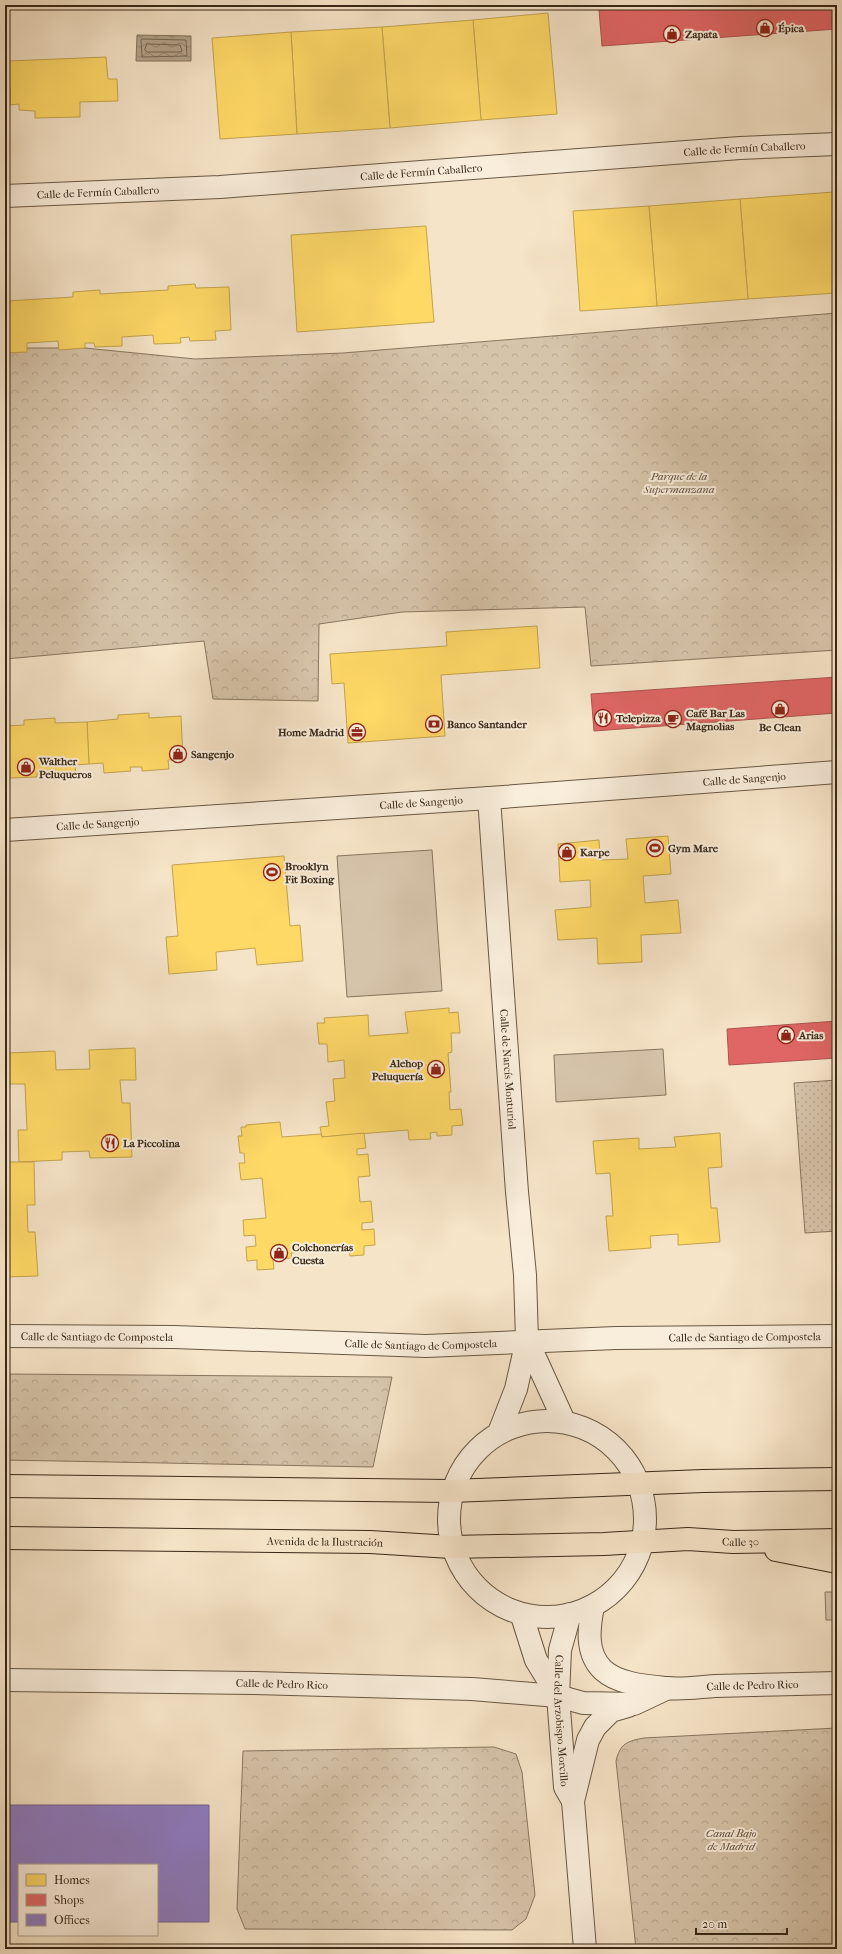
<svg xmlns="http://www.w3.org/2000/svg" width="842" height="1954" viewBox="0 0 842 1954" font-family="'IM FELL French Canon',serif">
	<defs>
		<pattern id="grass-dots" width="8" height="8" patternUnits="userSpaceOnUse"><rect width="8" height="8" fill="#d6c4aa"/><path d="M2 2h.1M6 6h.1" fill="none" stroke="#b8a892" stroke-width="1.8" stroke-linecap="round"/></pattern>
		<pattern id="park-crowns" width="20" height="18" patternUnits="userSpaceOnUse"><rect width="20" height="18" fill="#d6c4aa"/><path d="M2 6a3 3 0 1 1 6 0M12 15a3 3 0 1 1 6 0" fill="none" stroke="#b8a892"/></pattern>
		<pattern id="water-waves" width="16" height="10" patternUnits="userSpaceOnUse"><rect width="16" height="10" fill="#b5a48c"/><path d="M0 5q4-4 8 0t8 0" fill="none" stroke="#948671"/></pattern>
	</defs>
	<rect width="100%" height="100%" fill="#f6e4c8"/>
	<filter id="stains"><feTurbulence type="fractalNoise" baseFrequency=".005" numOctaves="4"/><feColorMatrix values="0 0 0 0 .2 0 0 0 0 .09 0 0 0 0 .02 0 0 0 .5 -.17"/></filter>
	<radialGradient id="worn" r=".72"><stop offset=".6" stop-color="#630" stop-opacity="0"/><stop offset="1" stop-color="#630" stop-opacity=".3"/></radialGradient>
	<!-- grass -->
	<path fill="url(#grass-dots)" stroke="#877660" d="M837 1080V1231L805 1233 794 1083Z"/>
	<!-- park -->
	<g fill="url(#park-crowns)" stroke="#877660">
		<path d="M837 313V650L591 666 585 607 402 612 319 624 318 701 213 699 204 641 5 659V348H85L195 359 343 353Z"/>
		<path d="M5 1374 392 1377 373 1467 5 1460Z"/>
		<path d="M837 1728V1949H636L616 1761C620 1743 628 1741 644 1738Z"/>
		<path d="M494 1747 516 1754 522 1772 535 1895 526 1919 512 1930 245 1929 237 1909 243 1751Z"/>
	</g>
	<!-- pitch -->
	<g fill="#d6c4aa" stroke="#877660">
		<path d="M432 850 442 991 347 997 337 856Z"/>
		<path d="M663 1049 666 1095 556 1102 554 1055Z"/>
		<path d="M825 1592H837V1620H826Z"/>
	</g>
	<!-- water -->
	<path fill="url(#water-waves)" stroke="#83725d" d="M137 35 191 36V61H136Z"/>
	<!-- homes -->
	<g fill="#ffd966" stroke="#c3a44e">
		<path d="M548 13 557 114 481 120 473 20Z"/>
		<path d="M473 20 481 120 390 128 382 27Z"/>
		<path d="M382 27 390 128 297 134 291 32Z"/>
		<path d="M291 32 297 134 220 139 212 38Z"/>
		<path d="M106 57 108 79H117L118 101 80 102V117L35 118V111L19 110V104L10 105 9 61Z"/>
		<path d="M5 61H9L10 98H5Z"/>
		<path d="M834 192 837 238V293L748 299 740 199Z"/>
		<path d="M834 192H837V238Z"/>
		<path d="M740 199 748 299 657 306 649 206Z"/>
		<path d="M649 206 657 306 580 311 573 211Z"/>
		<path d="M426 226 434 322 297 332 291 235Z"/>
		<path d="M195 284 196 288 229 287 231 330 215 331 216 340 190 341 189 337 180 338 181 343 154 344 153 335 122 337V346L95 347 94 343H85V348L59 350 58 341 27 343V352L5 353V296H7V301L73 297V292L100 290V294L168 290V286Z"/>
		<path d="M537 626 540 668 441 675 445 736 348 743 344 683 332 684 330 654 447 646 446 632Z"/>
		<path d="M149 713V718L181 716 183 759 168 760 169 769 142 771V767H130L131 771 104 773 103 763 89 764 87 722 118 719V715Z"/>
		<path d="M55 718V723L87 722 89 764 75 765 76 775 48 776V772L37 773V777L10 778V769H5V726L24 725V720Z"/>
		<path d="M668 836 671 874 643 876 645 903 678 900 681 933 641 935 642 962 598 964 597 938 558 940 555 910 591 907 590 880 560 882 558 844 599 840 600 860 628 859 626 839Z"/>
		<path d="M284 856 290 926 300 925 303 961 257 965 255 948 216 952 217 970 169 974 166 937 178 936 172 865Z"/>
		<path d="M449 1008V1013L458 1012 460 1033H451L452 1052 448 1053 451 1092H449L450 1110 461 1109 463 1125 452 1126V1135L437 1136V1132L430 1133 431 1139 409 1140 408 1130 322 1137 320 1127 329 1126 326 1102 335 1101 333 1079 345 1078 344 1060 328 1062 327 1044H319L317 1023H325L324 1018 368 1015 369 1036 408 1033 405 1012Z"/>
		<path d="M135 1048 136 1080H120L122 1103H130L132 1157 90 1158 89 1151 62 1152V1160L19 1162 18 1130H27L25 1084H9L8 1053 55 1051 56 1070 90 1069 89 1050Z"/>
		<path d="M280 1122 282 1137 321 1134 322 1137 364 1133 366 1148 357 1149V1155L368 1154 370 1176 358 1177 360 1202 371 1201 373 1222 362 1223V1230L374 1229 375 1245 364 1246V1255L350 1256 349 1248 291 1253 292 1258 273 1259 274 1269 257 1270V1260L247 1261 246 1247 256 1246 255 1235 244 1236 243 1220 266 1218 262 1178 241 1180 239 1163H245L244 1153H240L238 1136H242L241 1127H246V1125Z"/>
		<path d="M720 1133 722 1167 708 1168 711 1208H717L720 1242 678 1245V1234L650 1236 651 1248 609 1251 606 1216H613L610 1173 596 1174 593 1141 639 1138V1149L676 1147 674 1137Z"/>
		<path d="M5 1162H34L35 1205H27L28 1232H35L38 1276 5 1277Z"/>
	</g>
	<!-- shops -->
	<g fill="#e06666" stroke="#ae534e">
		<path d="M667 5H837V29L602 46 599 10Z"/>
		<path d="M837 677V713L594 731 591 694Z"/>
		<path d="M837 1021V1058L729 1065 727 1029Z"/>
	</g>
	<!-- offices -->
	<path fill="#8e7cc3" stroke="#74638f" d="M5 1805H209V1922H157V1865H19V1922H5Z"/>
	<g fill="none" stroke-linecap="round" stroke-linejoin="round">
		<!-- shore -->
		<g stroke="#766652" stroke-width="1">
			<path d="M142 39 186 40 187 56 142 57 141 41Z"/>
			<path d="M147 44 180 45 182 51 180 52H147L145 50Z"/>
		</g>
		<!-- street casing -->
		<g stroke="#685743" stroke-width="24">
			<g id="street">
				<path id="s1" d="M5 196 220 187 740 148 837 144"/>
				<path id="s2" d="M489 798 517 1192 525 1275 527 1340 516 1389 500 1430"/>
				<path id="s3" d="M5 830 489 798 837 772"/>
				<path id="s4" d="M5 1336 174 1337 426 1346 616 1338 837 1336"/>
				<path d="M527 1340 564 1421"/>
				<circle cx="547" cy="1519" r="98"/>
				<path id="s5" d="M593 1606C589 1627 585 1653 603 1670 618 1684 646 1686 666 1688 682 1690 699 1687 715 1686 756 1685 796 1684 837 1683"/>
				<path id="s6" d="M570 1614 560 1650 558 1696 565 1787 573 1801"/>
				<path d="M522 1616 536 1660 558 1696"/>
				<path id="s7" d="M5 1680 254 1683 472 1689 558 1696 583 1703 634 1704 668 1688"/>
				<path d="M585 1949 573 1801 588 1740 595 1727 611 1711 628 1706"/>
			</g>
		</g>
		<!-- highway casing -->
		<g stroke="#382817" stroke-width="24">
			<g id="highway">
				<path d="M5 1486 451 1491 703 1481 837 1479"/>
				<path id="s8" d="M5 1538 370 1542 451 1547 604 1544 688 1539 733 1542 837 1540"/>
				<path d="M776 1550 837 1562"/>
			</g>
		</g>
		<!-- street -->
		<use href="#street" stroke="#f9eddb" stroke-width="22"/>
		<!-- highway -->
		<use href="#highway" stroke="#f6e4c8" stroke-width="22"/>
	</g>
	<!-- icons -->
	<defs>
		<g id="shop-ring" transform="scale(0.9)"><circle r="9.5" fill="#f9eddb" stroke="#8f2418" stroke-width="1.5"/><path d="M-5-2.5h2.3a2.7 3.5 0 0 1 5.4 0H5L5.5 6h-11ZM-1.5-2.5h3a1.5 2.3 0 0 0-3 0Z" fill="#8f2418"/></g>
		<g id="restaurant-ring" transform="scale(0.9)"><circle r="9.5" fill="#f9eddb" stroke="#8f2418" stroke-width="1.5"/><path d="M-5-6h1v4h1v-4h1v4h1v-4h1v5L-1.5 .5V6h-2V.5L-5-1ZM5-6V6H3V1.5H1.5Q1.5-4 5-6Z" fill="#8f2418"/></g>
		<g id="cafe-ring" transform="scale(0.9)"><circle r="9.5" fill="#f9eddb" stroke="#8f2418" stroke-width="1.5"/><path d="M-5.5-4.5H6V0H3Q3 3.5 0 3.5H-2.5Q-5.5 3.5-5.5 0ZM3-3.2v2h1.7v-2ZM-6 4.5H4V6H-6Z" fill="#8f2418"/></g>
		<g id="bank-ring" transform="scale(0.9)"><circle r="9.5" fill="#f9eddb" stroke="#8f2418" stroke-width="1.5"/><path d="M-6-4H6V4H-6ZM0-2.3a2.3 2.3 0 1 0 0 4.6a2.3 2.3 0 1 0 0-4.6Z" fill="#8f2418"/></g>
		<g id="office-ring" transform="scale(0.9)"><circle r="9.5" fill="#f9eddb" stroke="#8f2418" stroke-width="1.5"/><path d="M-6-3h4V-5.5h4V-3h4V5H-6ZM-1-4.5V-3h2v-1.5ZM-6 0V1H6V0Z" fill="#8f2418"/></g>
		<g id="stadium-ring" transform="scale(0.9)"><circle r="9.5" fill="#f9eddb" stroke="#8f2418" stroke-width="1.5"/><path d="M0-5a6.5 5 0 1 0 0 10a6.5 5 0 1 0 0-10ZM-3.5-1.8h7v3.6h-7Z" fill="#8f2418"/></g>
	</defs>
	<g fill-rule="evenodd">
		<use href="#shop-ring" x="765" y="28"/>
		<use href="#shop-ring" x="672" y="34"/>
		<use href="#shop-ring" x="780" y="709"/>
		<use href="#restaurant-ring" x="603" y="718"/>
		<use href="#cafe-ring" x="673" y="719"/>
		<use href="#bank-ring" x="434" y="724"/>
		<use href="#office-ring" x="357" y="732"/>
		<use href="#shop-ring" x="178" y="754"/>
		<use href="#shop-ring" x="26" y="767"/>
		<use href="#stadium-ring" x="655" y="848"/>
		<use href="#shop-ring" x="567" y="852"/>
		<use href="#stadium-ring" x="272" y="872"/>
		<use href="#shop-ring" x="786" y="1035"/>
		<use href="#shop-ring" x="436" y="1069"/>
		<use href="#restaurant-ring" x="110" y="1143"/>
		<use href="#shop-ring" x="279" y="1253"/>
	</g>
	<g text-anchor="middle" stroke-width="4" stroke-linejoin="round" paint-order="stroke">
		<!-- poi labels -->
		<g font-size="11" font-weight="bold" fill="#382817" stroke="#f9eddb" text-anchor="start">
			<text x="778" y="32">Épica</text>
			<text x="685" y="38">Zapata</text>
			<text x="686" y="717">Café Bar Las<tspan x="686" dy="13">Magnolias</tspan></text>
			<text x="616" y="722">Telepizza</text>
			<text x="447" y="728">Banco Santander</text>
			<text x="780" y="731" text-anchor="middle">Be Clean</text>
			<text x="344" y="736" text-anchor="end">Home Madrid</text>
			<text x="191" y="758">Sangenjo</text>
			<text x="39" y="765">Walther<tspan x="39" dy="13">Peluqueros</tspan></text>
			<text x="668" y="852">Gym Mare</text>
			<text x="580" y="856">Karpe</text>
			<text x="285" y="870">Brooklyn<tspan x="285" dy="13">Fit Boxing</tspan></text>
			<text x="799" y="1039">Arias</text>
			<text x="423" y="1067" text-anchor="end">Alehop<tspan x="423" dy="13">Peluquería</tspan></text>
			<text x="123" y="1147">La Piccolina</text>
			<text x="292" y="1251">Colchonerías<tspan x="292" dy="13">Cuesta</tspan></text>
		</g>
		<!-- street labels -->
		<g font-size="11" fill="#382817" stroke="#f9eddb">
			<text dy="4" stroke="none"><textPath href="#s1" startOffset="741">Calle de Fermín Caballero</textPath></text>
			<text dy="4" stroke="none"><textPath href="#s1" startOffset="417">Calle de Fermín Caballero</textPath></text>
			<text dy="4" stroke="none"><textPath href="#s1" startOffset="93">Calle de Fermín Caballero</textPath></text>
			<text dy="4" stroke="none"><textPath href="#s3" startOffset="741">Calle de Sangenjo</textPath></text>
			<text dy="4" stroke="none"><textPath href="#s3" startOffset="417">Calle de Sangenjo</textPath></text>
			<text dy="4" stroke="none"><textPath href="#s3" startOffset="93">Calle de Sangenjo</textPath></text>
			<text dy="4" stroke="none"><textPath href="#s2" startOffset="272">Calle de Narcís Monturiol</textPath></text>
			<text dy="4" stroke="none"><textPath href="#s4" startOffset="92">Calle de Santiago de Compostela</textPath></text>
			<text dy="4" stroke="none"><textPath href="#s4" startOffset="740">Calle de Santiago de Compostela</textPath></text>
			<text dy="4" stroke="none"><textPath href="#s4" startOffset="416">Calle de Santiago de Compostela</textPath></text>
			<text dy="4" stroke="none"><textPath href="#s8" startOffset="736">Calle 30</textPath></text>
			<text dy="4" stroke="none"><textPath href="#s8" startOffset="320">Avenida de la Ilustración</textPath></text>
			<text dy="4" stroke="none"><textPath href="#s7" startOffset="277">Calle de Pedro Rico</textPath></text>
			<text dy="4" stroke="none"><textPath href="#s5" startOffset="221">Calle de Pedro Rico</textPath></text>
			<text dy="4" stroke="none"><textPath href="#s6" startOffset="108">Calle del Arzobispo Morcillo</textPath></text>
		</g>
		<!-- park labels -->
		<g font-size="11" font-style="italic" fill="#604f3c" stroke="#f9eddb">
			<text x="679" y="480">Parque de la<tspan x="679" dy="13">Supermanzana</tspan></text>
			<text x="731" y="1837">Canal Bajo<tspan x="731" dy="13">de Madrid</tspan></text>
		</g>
	</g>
	<!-- margin -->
	<rect width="842" height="1954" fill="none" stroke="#f6e4c8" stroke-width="20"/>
	<rect x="6" y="6" width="830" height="1942" fill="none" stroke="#382817" stroke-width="2"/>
	<rect x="10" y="10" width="822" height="1934" fill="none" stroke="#382817"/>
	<!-- legend -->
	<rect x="18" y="1864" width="140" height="72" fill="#f9eddb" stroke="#ac9e8d"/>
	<rect x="26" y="1874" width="20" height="12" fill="#ffd966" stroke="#ac9e8d"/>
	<text x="54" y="1884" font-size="12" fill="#382817">Homes</text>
	<rect x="26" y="1894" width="20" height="12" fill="#e06666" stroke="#ac9e8d"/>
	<text x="54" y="1904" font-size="12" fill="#382817">Shops</text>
	<rect x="26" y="1914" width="20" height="12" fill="#8e7cc3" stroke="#ac9e8d"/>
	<text x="54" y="1924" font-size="12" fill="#382817">Offices</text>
	<!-- scale -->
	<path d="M696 1928v6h91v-6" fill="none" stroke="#382817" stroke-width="2"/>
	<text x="702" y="1928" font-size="12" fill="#382817" stroke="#f9eddb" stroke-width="3" paint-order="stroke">20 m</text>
	<rect width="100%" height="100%" filter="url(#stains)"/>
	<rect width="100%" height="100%" fill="url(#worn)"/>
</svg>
